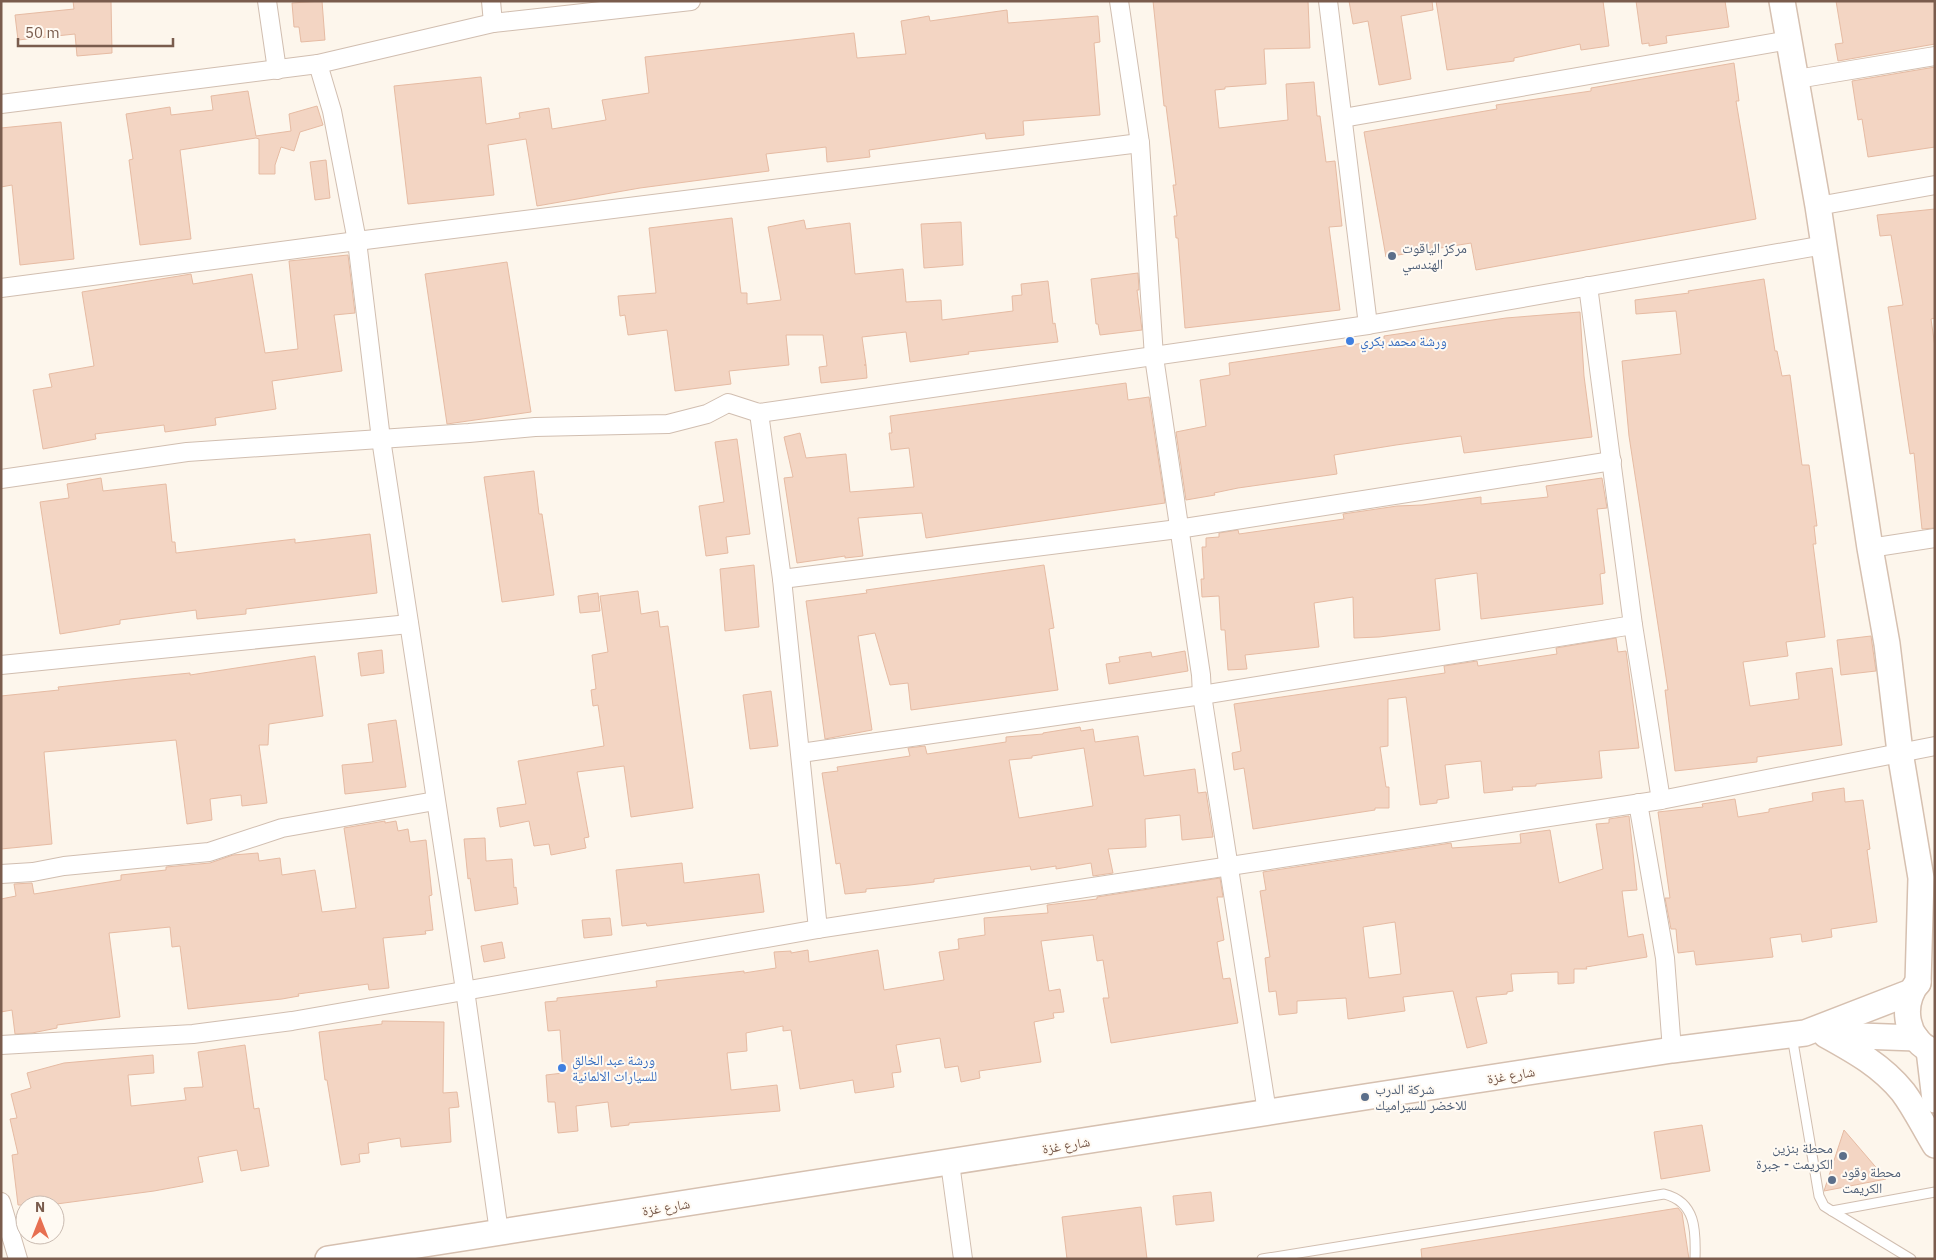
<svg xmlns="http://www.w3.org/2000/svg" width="1936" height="1260" viewBox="0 0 1936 1260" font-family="'IBM Plex Sans','Noto Naskh Arabic',sans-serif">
	<rect width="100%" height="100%" fill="#fdf6ec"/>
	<!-- building -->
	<g fill="#f3d5c3" stroke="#e6bba3" fill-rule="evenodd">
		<path d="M73 1H111L112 53 77 56 75 34 18 40 15 15 74 9Z"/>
		<path d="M322 1 325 40 301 42 299 27H294L292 3Z"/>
		<path d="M1153 1H1308L1310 48 1264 49 1266 84 1225 87V89L1215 90 1219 128 1288 120 1286 84 1314 82 1317 116H1320L1326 162 1335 161 1342 226 1329 227 1340 310 1185 328 1178 238H1176L1174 216H1177L1173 185H1176L1166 106H1164Z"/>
		<path d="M1349 1H1432L1433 10 1401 16 1411 79 1379 85 1368 21 1353 24Z"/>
		<path d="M1436 1H1603L1609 46 1581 50 1580 44 1514 58V61L1447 70Z"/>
		<path d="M1636 1H1725L1729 27 1666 36 1667 43 1649 46V43L1642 44Z"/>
		<path d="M1836 1H1935V44L1838 61 1835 44 1843 43Z"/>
		<path d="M1007 10 1008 23 1098 16 1100 42 1094 43 1100 115 1023 121 1024 135 986 139 985 133 869 150 870 157 827 162 826 147 766 154 769 171 640 188 537 206 526 139 488 145 494 195 408 204 394 86 481 77 486 124 520 118 519 113 549 108 552 129 606 120 602 100 649 93 645 57 854 33 857 58 906 54 901 21 929 16 930 21Z"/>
		<path d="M1734 63 1739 101H1736L1756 219 1476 270 1471 243 1386 257 1364 132 1497 109 1496 105 1591 91V88Z"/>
		<path d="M1935 67V147L1868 157 1862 119 1858 120 1852 81Z"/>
		<path d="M248 91 256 136 291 131 289 114 317 106 323 125 300 132 294 151 281 147 275 165V174H259V139L256 138 180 150 191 239 140 245 129 160 133 159 126 114 170 107 171 115 213 110 211 96Z"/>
		<path d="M61 122 74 259 20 265 12 185 1 187V128Z"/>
		<path d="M326 160 330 198 315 200 310 162Z"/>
		<path d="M1935 209V318L1931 319 1935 347V528L1922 529 1914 453 1910 454 1888 307 1903 305 1891 235 1880 236 1877 215Z"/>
		<path d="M732 218 741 293H747V304L781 300 768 227 804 220 806 229 850 223 855 274 903 269 906 302 941 300 942 320 1013 311 1012 296 1022 295 1021 284 1048 281 1053 324 1055 323 1058 342 968 352 969 354 910 362 906 332 862 337 866 365H864H866L867 378 821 383 819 367 827 366 823 335H786L789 365 729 371 731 384 675 391 667 330 628 335 625 315 620 316 618 296 656 293 649 228Z"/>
		<path d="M961 222 963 265 924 268 921 224Z"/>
		<path d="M348 255 355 313 334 315 342 371 272 381 276 409 215 418 216 425 165 432 164 425 95 434 96 439 43 449 33 390 52 387 49 374 94 366 82 292 191 274 193 284 252 274 265 353 298 349 289 261Z"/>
		<path d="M507 262 531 412 447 424 425 274Z"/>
		<path d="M1138 273 1139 290H1137L1142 330 1100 335 1098 324H1096L1091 279Z"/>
		<path d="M1764 279 1775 351H1777L1782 376 1790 375 1802 465H1809L1817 526H1814L1816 544H1813L1825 637 1786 642 1788 656 1743 662 1750 706 1799 699 1796 673 1832 668 1842 745 1757 757V762L1675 771 1665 690H1668L1629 436 1622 361 1681 354 1676 311 1636 314 1635 300 1689 293 1688 291Z"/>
		<path d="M1580 312 1584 376 1592 437 1464 453 1461 436 1396 445 1334 455 1337 474 1238 488 1214 493 1215 495 1186 500 1176 432 1206 426 1200 380 1230 375 1229 363 1384 340V336L1506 318Z"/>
		<path d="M1126 383 1128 400 1149 397 1165 503 926 538 922 513 858 518 863 556 845 558V556L797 563 784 478 793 477 784 437 800 433 806 458 846 454 850 492 914 487 909 448 891 450 889 433H892L890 416Z"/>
		<path d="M737 439 750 534 726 537 728 553 706 556 699 506 724 502 715 442Z"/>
		<path d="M534 471 539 514H542L554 595 502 602 484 477Z"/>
		<path d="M101 478 103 491 166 484 172 542H175L176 553 295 539V543L370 534 377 593 246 609V614L197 619 196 610 120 620V624L60 634 40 502 69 498 67 484Z"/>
		<path d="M1602 478 1607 508 1597 509 1605 573 1600 574 1603 604 1481 619 1477 573 1435 579 1440 630 1379 637 1354 638 1353 597 1314 603 1319 647 1245 655 1247 669 1228 670 1225 630H1221L1219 596 1202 597 1201 579H1204L1202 547H1206V538L1219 537V533L1238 530 1239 534 1344 519 1343 514 1397 506 1422 505 1481 497V504L1548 497 1546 486Z"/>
		<path d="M754 565 759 627 725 631 720 569Z"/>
		<path d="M1044 565 1054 628 1049 629 1058 690 911 710 908 683 890 685 875 633 858 636 872 730 825 739 806 601 867 593 866 590Z"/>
		<path d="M638 591 641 614 658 611 660 627 668 626 693 808 631 817 624 766 577 772 589 837 584 838 586 848 551 855 549 844 534 846 529 821 500 827 497 808 526 804 518 761 604 746 598 705 593 706 591 690 596 689 592 655 608 652 600 596Z"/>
		<path d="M598 593 600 611 580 613 578 596Z"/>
		<path d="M1871 636 1876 671 1841 675 1837 640Z"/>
		<path d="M1616 638 1618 652 1626 651 1639 748 1599 751 1602 778 1536 784V786L1512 787 1513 790 1484 793 1481 761 1445 765 1449 798 1437 800V803L1420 805 1406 697 1388 699V746L1380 747 1386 787H1389V808H1375V810L1253 829 1244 768 1234 770 1232 753 1241 751 1234 704 1445 673 1444 666 1477 661 1478 666 1557 654 1556 648Z"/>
		<path d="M382 650 384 673 361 676 358 653Z"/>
		<path d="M1185 651 1188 671 1109 684 1106 664 1120 662 1119 657 1151 652 1152 657Z"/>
		<path d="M315 656 323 716 269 724 268 745H259L267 803 242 806 241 795 210 799 212 820 187 824 176 740 44 752 52 844 1 849V696L59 690 58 687 130 679 190 673V675Z"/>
		<path d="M771 691 778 746 750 749 743 695Z"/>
		<path d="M396 720 406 787 345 794 342 765 373 762 368 724Z"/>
		<path d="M1080 727 1081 731 1093 729 1095 742 1138 736 1144 776 1195 769 1198 793 1206 792 1213 837 1182 840 1180 815 1145 819 1146 847 1108 849 1113 873 1093 876 1091 863 1056 869V866L1031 870 1030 866 934 879V882L910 885 866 889V892L845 894 840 863 836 864 822 773 838 771 837 767 910 756 908 748 925 746 927 754 1006 742V737L1043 734V733ZM1084 748 1093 806 1019 818 1009 760 1032 758V756Z"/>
		<path d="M1844 788 1845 802 1863 800 1870 849 1867 850 1877 922 1831 929 1832 937 1802 942 1801 934 1770 938 1773 957 1696 965 1694 951 1678 953 1676 929H1671L1665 898H1670L1658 812 1703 807 1702 804 1735 799 1738 817 1769 812V809L1813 801 1812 793Z"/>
		<path d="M1629 816 1637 890 1622 891 1628 937 1643 934 1647 957 1586 967 1587 969H1574V983L1558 984V972L1511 974 1513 991 1507 992V994L1476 997 1487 1043 1467 1048 1453 991 1403 997 1405 1011 1348 1019 1346 998 1297 1001V1013L1279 1015 1276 991 1269 992 1265 958 1270 957 1260 891 1266 890 1263 872 1451 843 1452 848 1521 843 1520 834 1550 830 1559 883 1603 869 1596 824 1609 823V819ZM1395 922 1401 974 1369 978 1363 927Z"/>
		<path d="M385 821V823L396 821 398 831 408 829 410 842 426 840 432 895 429 896 433 930 425 931 426 934 383 938 389 988 369 990 368 984 298 994 299 996 282 999 188 1009 180 946 172 947 170 927 109 933 120 1017 57 1025V1028L32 1033 15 1034 12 1010 1 1012V899L16 896 14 884 32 883 34 894 121 880V875L166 870V867L210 863 233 855 258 853 259 861 280 858 282 875 315 870 322 912 356 908 344 828Z"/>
		<path d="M485 838 486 861 512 859 514 888 516 887 518 904 475 911 470 878 468 879 464 839Z"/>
		<path d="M682 863 684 883 759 874 764 912 647 926 646 923 622 926 616 870Z"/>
		<path d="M1220 878 1223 897H1217L1224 940 1217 942 1223 979 1230 978 1238 1023 1111 1043 1103 998H1109L1103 960 1097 961 1093 935 1041 941 1049 991 1060 989 1064 1012 1053 1013 1054 1018 1034 1022 1041 1062 979 1071 980 1078 961 1082 958 1066 945 1068 940 1038 896 1045 901 1072 892 1073 894 1087 855 1093 853 1080 800 1089 791 1030 783 1031V1026L746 1033 747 1051 727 1053 731 1090 777 1085 780 1111 629 1123V1125L611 1127 608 1102 576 1106 578 1131 558 1133 555 1102H548L546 1075 563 1073 560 1030 548 1031 545 1002 557 1001V998L657 987 656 981 744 971V973L776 968 774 952 791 951V953L808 950 809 962 878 950 884 990 944 980 939 952 959 949 958 939 985 935 984 918 1048 913 1047 905 1097 899V897Z"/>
		<path d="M610 918 612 935 584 938 582 920Z"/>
		<path d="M502 942 505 958 484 962 481 946Z"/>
		<path d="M382 1021 444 1022 443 1093 457 1092 459 1107 449 1108 451 1142 401 1147 400 1138 368 1143 369 1153 359 1154 360 1162 341 1165 327 1080H325L319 1032 382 1024Z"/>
		<path d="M245 1045 254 1109 259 1108 269 1166 241 1171 237 1150 198 1157 203 1182 154 1191 49 1205H18L12 1155 18 1154 10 1119 17 1118 11 1094 31 1088 27 1073 64 1063 153 1055 154 1073 128 1075 131 1106 186 1100 184 1088 203 1087 198 1052Z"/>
		<path d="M1702 1125 1710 1171 1661 1179 1654 1132Z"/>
		<path d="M1844 1130 1886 1179 1824 1191Z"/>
		<path d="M1211 1192 1214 1221 1176 1225 1173 1196Z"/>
		<path d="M1141 1207 1147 1259H1067L1062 1217Z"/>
		<path d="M1678 1208 1682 1213 1689 1259H1422L1421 1249Z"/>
	</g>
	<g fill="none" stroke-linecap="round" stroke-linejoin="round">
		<!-- lane casing -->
		<g stroke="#d1beb0" stroke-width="11">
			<g id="lane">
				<path d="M1792 1036 1819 1196 1824 1206 1832 1211 1911 1259"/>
				<path d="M1832 1211 1935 1192"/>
				<path d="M1262 1259 1664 1194C1696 1202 1696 1230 1695 1259"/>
			</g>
		</g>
		<!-- street casing -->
		<g stroke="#d1beb0" stroke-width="20">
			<g id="street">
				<path d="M267 1 277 70"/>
				<path d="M491 1 493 23"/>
				<path d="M1119 1 1140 143 1154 357 1201 675 1202 695 1267 1112"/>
				<path d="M1328 1 1368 325"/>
				<path d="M318 64 332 111 357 241 381 439 465 990 499 1232"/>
				<path d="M1797 79 1935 56"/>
				<path d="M1 104 318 64 493 23 691 1"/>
				<path d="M1343 118 1789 40"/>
				<path d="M1818 206 1935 185"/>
				<path d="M1588 286 1633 625 1661 800"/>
				<path d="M1 288 357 241 1140 143"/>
				<path d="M759 413 782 579 818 929"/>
				<path d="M1 479 187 452 469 433 535 427 668 424 707 414 728 403 759 413 1368 325 1824 245"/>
				<path d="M1870 548 1935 538"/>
				<path d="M782 579 1178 529 1612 461"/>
				<path d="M1 665 409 624"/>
				<path d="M801 753 1202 695 1633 625"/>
				<path d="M1638 803 1665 958 1672 1050"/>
				<path d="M1 874 33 872 64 866 209 852 282 828 435 801"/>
				<path d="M1 1045 193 1034 292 1021 818 929 1661 800 1935 746"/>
				<path d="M950 1163 963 1259"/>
				<path d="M1 1202 18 1259"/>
			</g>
		</g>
		<!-- secondary casing -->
		<g stroke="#d6c0b0" stroke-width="28">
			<g id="secondary">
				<path d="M1782 1 1818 206 1870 548 1887 644 1900 752 1921 878 1918 983"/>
				<path d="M1918 982C1900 1005 1905 1042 1935 1052"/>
				<path d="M1826 1035C1855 1051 1882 1066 1903 1092 1915 1108 1924 1127 1935 1145"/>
				<path d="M1832 1035 1916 1038"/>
				<path d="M1929 1050 1935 1100"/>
				<path d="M328 1259 1365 1097 1672 1050 1805 1033 1911 992"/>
			</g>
		</g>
		<!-- lane -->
		<use href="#lane" stroke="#fff" stroke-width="9"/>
		<!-- street -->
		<use href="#street" stroke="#fff" stroke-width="18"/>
		<!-- secondary -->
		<use href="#secondary" stroke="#fff" stroke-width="25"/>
	</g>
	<!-- markers -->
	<g fill="#5c6f8a" stroke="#fffaf3" stroke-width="2">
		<circle cx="1392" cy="256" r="5"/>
		<circle cx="1365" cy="1097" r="5"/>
		<circle cx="1843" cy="1156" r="5"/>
		<circle cx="1832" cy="1180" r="5"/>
	</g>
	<g fill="#3f7fe0" stroke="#fffaf3" stroke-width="2">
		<circle cx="1350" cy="341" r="5"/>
		<circle cx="562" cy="1068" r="5"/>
	</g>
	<g text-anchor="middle" stroke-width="4" stroke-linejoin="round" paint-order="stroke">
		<!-- service labels -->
		<g font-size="14" fill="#4e5e75" stroke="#fffaf3" text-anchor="start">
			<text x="1402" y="253">مركز الياقوت<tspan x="1402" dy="16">الهندسي</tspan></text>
			<text x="1375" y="1094">شركة الدرب<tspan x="1375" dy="16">للاخضر للسيراميك</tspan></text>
			<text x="1833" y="1153" text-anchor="end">محطة بنزين<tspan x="1833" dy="16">الكريمت - جبرة</tspan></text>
			<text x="1842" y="1177">محطة وقود<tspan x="1842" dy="16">الكريمت</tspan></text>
		</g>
		<!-- shop labels -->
		<g font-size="14" fill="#366cbe" stroke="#fffaf3" text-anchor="start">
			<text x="1360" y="346">ورشة محمد بكري</text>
			<text x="572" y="1065">ورشة عبد الخالق<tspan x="572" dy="16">للسيارات الالمانية</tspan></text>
		</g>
		<!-- street labels -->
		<g font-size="14" fill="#7a5c4d" stroke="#fffaf3">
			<text transform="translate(1511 1075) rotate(-9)" y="5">شارع غزة</text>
			<text transform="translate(1066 1145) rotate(-9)" y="5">شارع غزة</text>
			<text transform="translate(666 1207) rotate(-9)" y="5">شارع غزة</text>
		</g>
	</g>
	<!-- border -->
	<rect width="1936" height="1260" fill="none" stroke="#7a5c4d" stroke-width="5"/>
	<!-- north arrow -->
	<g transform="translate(40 1220)"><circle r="24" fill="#fffaf3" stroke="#cabbb1"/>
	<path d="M0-4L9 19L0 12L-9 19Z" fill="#e76f51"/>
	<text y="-8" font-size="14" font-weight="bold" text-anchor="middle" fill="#7a5c4d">N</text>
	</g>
	<!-- scale -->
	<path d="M18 38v8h155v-8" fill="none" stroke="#7a5c4d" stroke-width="2.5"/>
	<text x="25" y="38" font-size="15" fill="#7a5c4d" stroke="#fffaf3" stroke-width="4" paint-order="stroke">50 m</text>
</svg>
